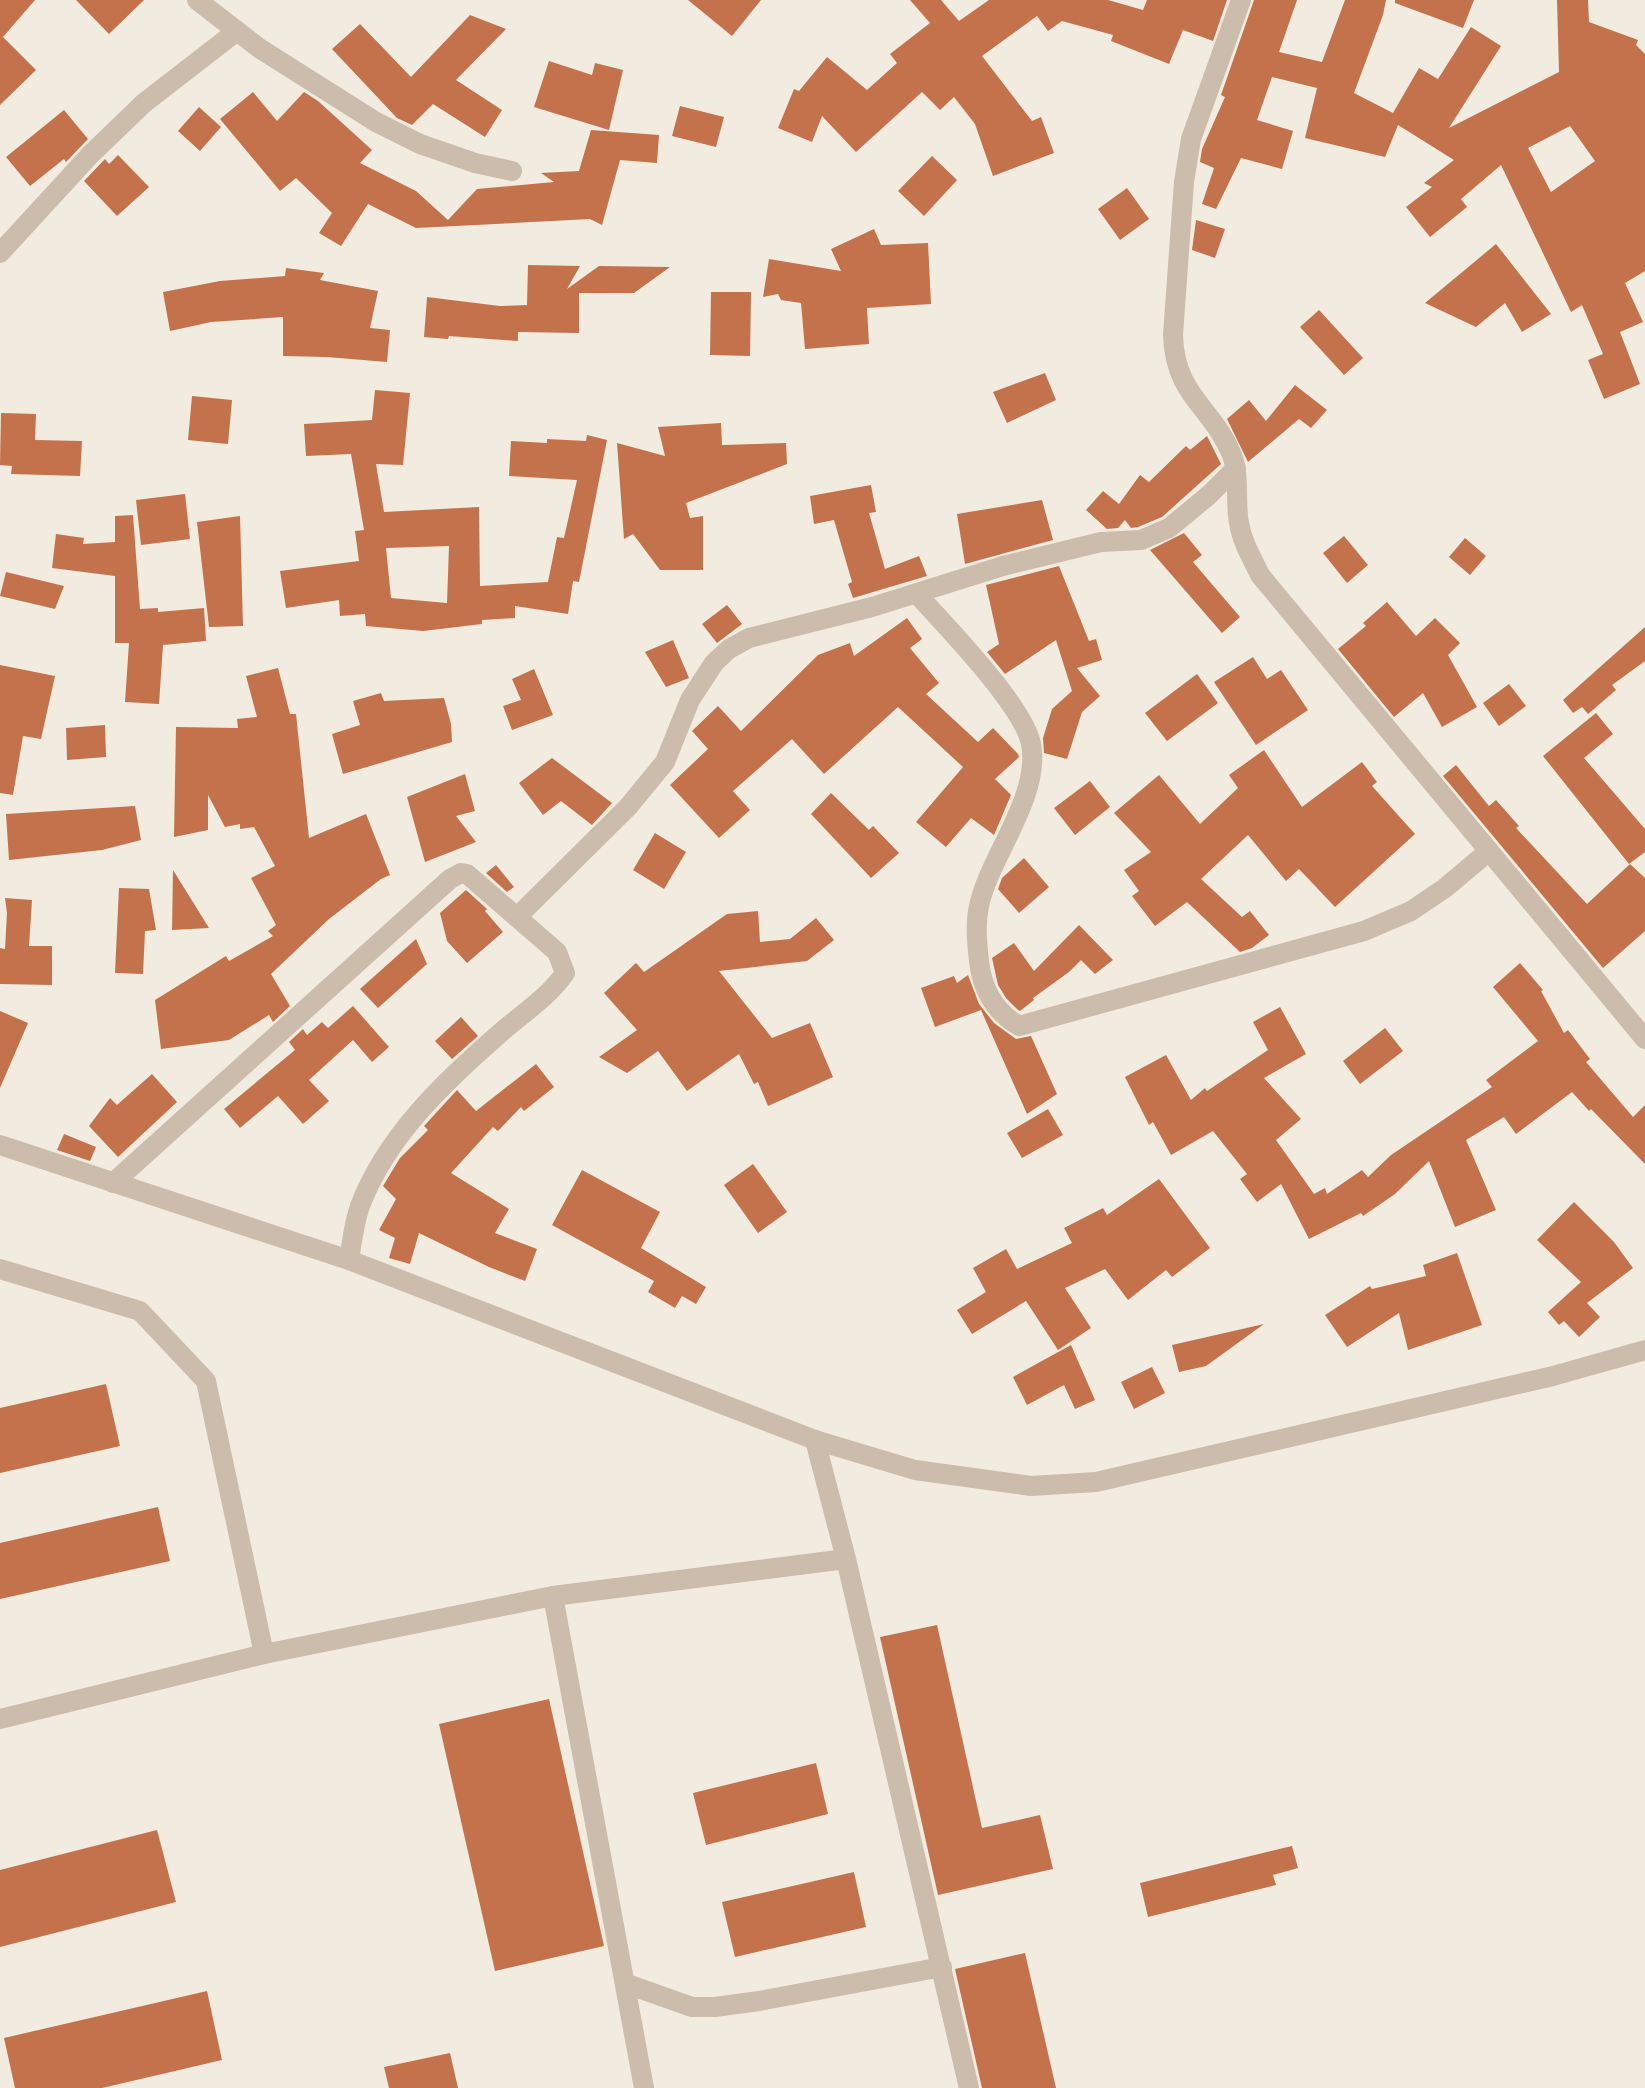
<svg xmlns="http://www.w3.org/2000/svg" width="1645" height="2088" viewBox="0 0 1645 2088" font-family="Roboto,sans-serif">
	<rect width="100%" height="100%" fill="#f2ebdf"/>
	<!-- building -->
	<g fill="#c3724c" fill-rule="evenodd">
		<path d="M0 0H35L3 37 36 70 0 105Z"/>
		<path d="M76 0H144L109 34Z"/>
		<path d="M688 0H761L732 36Z"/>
		<path d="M910 0H941L959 21 989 0H1108L1143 10 1147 0H1227L1213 41 1183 30 1169 64 1111 41 1113 35 1062 21 1048 31 1037 16 982 56 1032 121 1041 117 1054 153 993 176 975 124 954 97 940 110 922 92 856 152 822 116 812 142 778 128 794 89 799 91 827 57 867 90 897 63 890 54 930 23Z"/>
		<path d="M1254 0H1297L1279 52 1322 62 1345 0H1386L1383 15 1354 93 1393 113 1419 68 1438 79 1471 27 1501 46 1449 128 1559 72 1557 0H1588L1589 22 1638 40 1636 45 1645 54V271L1625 283 1643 322 1620 332 1640 384 1604 399 1588 360 1603 354 1582 305 1571 312 1501 165 1461 199 1467 207 1430 237 1406 207 1432 187 1424 183 1454 160 1398 125 1385 157 1305 138 1317 88 1272 77 1257 120 1293 131 1282 169 1241 158 1216 209 1202 204 1214 168 1200 162 1202 149 1225 97 1221 95ZM1570 126 1595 161 1551 192 1528 148Z"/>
		<path d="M1395 0H1474L1463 28 1395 3Z"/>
		<path d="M470 15 506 29 456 80 502 110 485 137 433 104 412 125 397 118 332 49 360 24 411 77Z"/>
		<path d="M549 61 592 75 595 63 623 70 609 130 534 107Z"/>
		<path d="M253 92 277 121 304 92 318 101 372 150 360 163 416 191 448 220 477 189 554 182 541 173 579 171 591 130 659 135 657 163 620 160 602 225 590 219 416 228 368 204 341 246 319 233 332 213 296 178 280 191 220 119Z"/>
		<path d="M680 106 724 117 716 147 672 136Z"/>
		<path d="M199 107 221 127 200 151 178 131Z"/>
		<path d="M64 110 88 139 66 162 64 159 30 186 6 157Z"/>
		<path d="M118 155 149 187 117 216 84 181 105 159 109 164Z"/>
		<path d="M932 156 957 180 924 216 898 191Z"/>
		<path d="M1127 188 1149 219 1120 240 1098 209Z"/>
		<path d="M1196 220 1225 229 1215 258 1192 250Z"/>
		<path d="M874 229 881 245 928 243 931 304 867 308 869 344 805 349 801 303 781 300 778 294 763 297 769 259 841 271 831 249Z"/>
		<path d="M1496 244 1551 314 1522 332 1505 303 1476 327 1425 303Z"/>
		<path d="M528 265 580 266 567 289 599 266 670 267 634 293H579V333L518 332V341L449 336 448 339 424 337 427 297 500 306 527 305Z"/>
		<path d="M286 268 324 273 320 280 378 291 370 328 390 330 387 362 327 357 283 356V317L211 322 170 331 163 292 220 281 285 276Z"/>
		<path d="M711 292H751L750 356 710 355Z"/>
		<path d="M1319 310 1363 358 1344 375 1300 327Z"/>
		<path d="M1045 373 1056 400 1007 423 993 392Z"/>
		<path d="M1295 385 1327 410 1311 428 1299 419 1248 462 1227 419 1249 400 1266 421Z"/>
		<path d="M375 390 410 393 403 465 376 464 384 512 479 507 480 586 548 582 557 537 564 538 577 480 509 476 511 441 547 443V439L586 441 587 435 607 440 579 582 573 581 568 614 515 606V618L482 620V624L423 631 366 626 365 614 340 616 339 600 286 608 280 571 359 561 355 531 364 530 351 454 306 456 304 424 372 420ZM449 546 447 603 391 598 386 548Z"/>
		<path d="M192 396 232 400 228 444 188 440Z"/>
		<path d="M1 413 36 414 35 440 82 441 80 476 11 474 12 466 0 465Z"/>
		<path d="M721 423 722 445 786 443 787 464 686 503 690 518 703 516V570H660L633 534 624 539 617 443 665 456 658 427Z"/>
		<path d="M1207 436 1221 464 1162 517 1138 527 1131 528 1125 520 1118 528 1107 529 1086 510 1103 491 1119 504 1140 475 1149 482 1186 446 1190 450Z"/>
		<path d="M871 485 876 512 869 513 885 569 919 556 927 576 853 598 848 584 852 582 834 520 814 524 810 496Z"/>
		<path d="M185 494 190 539 141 545 136 500Z"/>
		<path d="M1042 500 1053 540 965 564 957 514Z"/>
		<path d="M133 515 140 609 158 608V612L204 608 206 641 163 645 159 704 125 702 129 643H115V576L52 568 56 534 84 538 83 544 115 542V516Z"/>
		<path d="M240 516 243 626 209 627 197 522Z"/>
		<path d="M1184 533 1202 555 1193 562 1240 617 1222 633 1150 550Z"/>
		<path d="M1344 536 1368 565 1347 583 1323 553Z"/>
		<path d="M1465 538 1486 556 1470 575 1449 557Z"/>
		<path d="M1059 566 1089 641 1096 639 1102 660 1077 668 1100 696 1082 712 1067 759 1044 753 1043 738 1052 709 1072 691 1056 640 1005 674 987 652 999 644 986 585Z"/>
		<path d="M6 572 64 586 55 609 0 596Z"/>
		<path d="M1387 602 1416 636 1435 618 1460 643 1448 655 1477 707 1442 727 1423 693 1394 717 1338 649 1366 626 1363 623Z"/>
		<path d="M727 605 742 624 717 643 702 624Z"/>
		<path d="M907 618 922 639 910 648 939 683 926 694 978 742 993 728 1018 754 1019 757 995 779 1011 795 994 835 971 818 946 847 916 822 963 767 898 707 824 774 792 739 733 791 750 810 719 838 670 785 708 749 692 731 718 706 741 731 818 655 850 643 854 656Z"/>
		<path d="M1645 627V661L1612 685 1616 690 1588 714 1582 707 1573 713 1563 700Z"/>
		<path d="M673 640 689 678 666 687 645 652Z"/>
		<path d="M1253 657 1267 679 1281 670 1308 710 1256 745 1214 682Z"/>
		<path d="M0 665 55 676 41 739 23 736 13 795 0 793Z"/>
		<path d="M278 668 290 714H296L309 838 366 814 390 875 381 879 329 919 271 974 290 1006 273 1022 269 1015 229 1040 161 1049 155 1000 226 956 229 961 273 936 268 931 276 925 251 878 275 866 254 827 240 829V824L225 827 208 795V830L174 837 176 727 238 728 237 719 257 717 246 676Z"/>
		<path d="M534 669 553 715 512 730 503 706 521 700 512 679Z"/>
		<path d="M1197 674 1218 703 1167 741 1145 713Z"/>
		<path d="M1509 684 1526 706 1499 726 1483 703Z"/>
		<path d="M381 693 384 701 444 698 451 724 452 742 343 774 332 734 360 725 353 701Z"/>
		<path d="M1596 713 1613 734 1584 758 1645 829V852L1629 864 1543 756Z"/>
		<path d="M105 725 106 757 67 760 66 728Z"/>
		<path d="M1264 750 1302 807 1362 762 1377 782 1372 786 1415 834 1335 907 1299 869 1286 881 1248 835 1201 879 1242 917 1250 911 1269 935 1252 948 1240 952 1187 902 1155 926 1132 896 1139 891 1124 870 1151 852 1114 813 1159 775 1200 824 1238 788 1229 775Z"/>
		<path d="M552 758 612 803 592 825 561 801 543 815 519 783Z"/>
		<path d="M1456 765 1489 806 1496 800 1519 826 1516 828 1587 904 1630 864 1645 878V931L1603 968 1443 776Z"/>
		<path d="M465 774 475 811 456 816 476 842 425 862 407 797Z"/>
		<path d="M1090 781 1110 807 1075 835 1054 808Z"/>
		<path d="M831 793 869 830 873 826 899 853 871 878 811 814Z"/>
		<path d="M135 806 141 840 102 850 9 860 6 814Z"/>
		<path d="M655 833 686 852 664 889 633 870Z"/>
		<path d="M1024 858 1049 887 1019 913 998 889 1002 878Z"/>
		<path d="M496 865 514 887 507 892 486 873Z"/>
		<path d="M173 870 209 928 172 930Z"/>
		<path d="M119 888 149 889 156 930 145 931 143 974 115 973Z"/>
		<path d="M466 890 487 909 485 911 503 932 467 963 447 941 440 913Z"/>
		<path d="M5 898 32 900 29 946H52V985L0 984V948L5 949 7 913Z"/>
		<path d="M758 911 760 942 790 939 816 918 834 940 807 961 719 971 772 1038 810 1023 833 1077 768 1106 758 1082 754 1084 739 1054 687 1091 658 1051 627 1073 599 1057 637 1030 604 993 636 963 644 972 727 914Z"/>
		<path d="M1079 925 1113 960 1095 974 1081 960 1069 972 1033 998 1034 1000 1020 1011 1018 1010 1006 998 998 985 992 958 1014 943 1034 971Z"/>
		<path d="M416 939 427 964 378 1008 360 989Z"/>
		<path d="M1520 963 1543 990 1541 991 1564 1033 1568 1030 1590 1059 1586 1062 1633 1117 1645 1105V1164L1591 1109 1589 1111 1572 1092 1516 1134 1504 1117 1466 1140 1496 1210 1455 1227 1429 1161 1395 1194 1363 1216 1361 1213 1309 1239 1281 1184 1257 1202 1240 1179 1247 1174 1213 1131 1171 1155 1153 1122 1149 1125 1125 1077 1166 1055 1191 1100 1205 1088 1207 1091 1268 1050 1253 1022 1280 1007 1306 1054 1264 1078 1301 1119 1276 1140 1314 1194 1325 1188 1327 1194 1362 1170 1368 1177 1391 1155 1492 1087 1486 1080 1538 1041 1493 987Z"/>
		<path d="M968 975 979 1004 994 1023 1016 1039 1031 1036 1057 1094 1027 1114 981 1010 935 1027 921 988 954 976 957 983Z"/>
		<path d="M353 1006 389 1047 372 1062 353 1040 309 1080 329 1101 303 1124 278 1096 240 1128 224 1109 295 1050 289 1042 303 1029 307 1035 322 1022 328 1028Z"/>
		<path d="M0 1011 28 1023 0 1088Z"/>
		<path d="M461 1017 478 1036 452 1059 435 1041Z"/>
		<path d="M1385 1028 1403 1051 1360 1084 1343 1061Z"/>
		<path d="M536 1064 554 1087 524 1111 521 1107 498 1131 493 1127 451 1173 509 1209 495 1233 537 1249 525 1281 489 1267 419 1233 410 1264 389 1258 395 1238 379 1230 396 1199 383 1186 400 1158 428 1130 424 1126 457 1090 476 1111Z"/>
		<path d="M152 1074 177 1102 118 1157 89 1126 110 1098 117 1105Z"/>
		<path d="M1048 1109 1063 1135 1022 1158 1007 1133Z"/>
		<path d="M64 1134 96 1147 90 1161 57 1150Z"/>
		<path d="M753 1164 787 1212 758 1233 724 1185Z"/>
		<path d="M582 1170 660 1212 641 1248 706 1287 696 1304 682 1296 675 1308 648 1292 654 1281 552 1225Z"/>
		<path d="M1159 1179 1210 1248 1172 1277 1166 1270 1128 1300 1105 1269 1065 1288 1091 1328 1058 1350 1026 1301 972 1334 957 1310 986 1292 973 1268 1006 1249 1017 1269 1072 1243 1064 1228 1103 1208 1107 1215Z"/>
		<path d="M1574 1202 1614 1242 1633 1268 1587 1303 1600 1317 1579 1337 1564 1321 1559 1325 1548 1312 1581 1282 1537 1240Z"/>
		<path d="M1457 1253 1482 1325 1408 1350 1399 1313 1347 1347 1325 1315 1370 1286 1372 1289 1426 1276 1423 1265Z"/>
		<path d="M1264 1324 1206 1366 1179 1372 1172 1345Z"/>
		<path d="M1071 1345 1095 1400 1075 1409 1064 1385 1027 1405 1013 1377Z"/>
		<path d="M1152 1367 1165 1393 1134 1409 1121 1382Z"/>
		<path d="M106 1384 120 1446 0 1473V1408Z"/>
		<path d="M158 1507 170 1561 0 1599V1543Z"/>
		<path d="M937 1625 982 1828 1040 1815 1053 1869 938 1895 880 1637Z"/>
		<path d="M549 1699 604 1946 495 1971 439 1724Z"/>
		<path d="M816 1763 828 1814 706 1845 693 1793Z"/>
		<path d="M157 1830 176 1902 0 1947V1870Z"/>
		<path d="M1292 1846 1298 1868 1273 1875 1276 1885 1148 1917 1140 1883Z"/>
		<path d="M854 1872 866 1927 735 1957 722 1902Z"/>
		<path d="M1025 1953 1056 2088H982L955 1969Z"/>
		<path d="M207 1991 222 2060 102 2088H15L4 2038Z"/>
		<path d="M450 2053 458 2088H389L384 2067Z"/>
	</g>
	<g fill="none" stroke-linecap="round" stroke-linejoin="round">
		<!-- minor -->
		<g stroke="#cbbcab" stroke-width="20">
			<path d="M197 0 259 48 376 122 420 144 475 163 512 171"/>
			<path d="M1241 0 1191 139 1184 182 1173 335C1175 397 1212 406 1232 455 1240 476 1235 502 1239 523 1242 542 1252 558 1260 575L1645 1039"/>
			<path d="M0 253 90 155 144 103 237 31"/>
			<path d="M917 594C945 625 1024 706 1031 744 1041 797 989 857 979 906 975 924 977 943 979 961 982 989 994 1011 1019 1026L1364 931 1411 911 1445 888 1489 851"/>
			<path d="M517 917 628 807 665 762 690 700 714 663 729 649 749 638 872 607 1003 566 1101 542 1141 540 1169 528 1209 495 1236 468"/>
			<path d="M0 1145 349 1260 815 1440 915 1470 1031 1486 1096 1482 1553 1376 1645 1350"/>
			<path d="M113 1183 450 879 461 873 467 874 557 952 565 973C548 998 520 1015 498 1035 444 1082 386 1137 360 1206 354 1223 352 1242 349 1260"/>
			<path d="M0 1269 140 1311 206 1381 264 1654"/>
			<path d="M815 1440 846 1559 969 2088"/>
			<path d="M553 1596 644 2088"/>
			<path d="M0 1719 264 1654 553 1596 846 1559"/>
			<path d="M627 1984 692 2007H715L759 2001 942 1967"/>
		</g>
	</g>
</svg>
